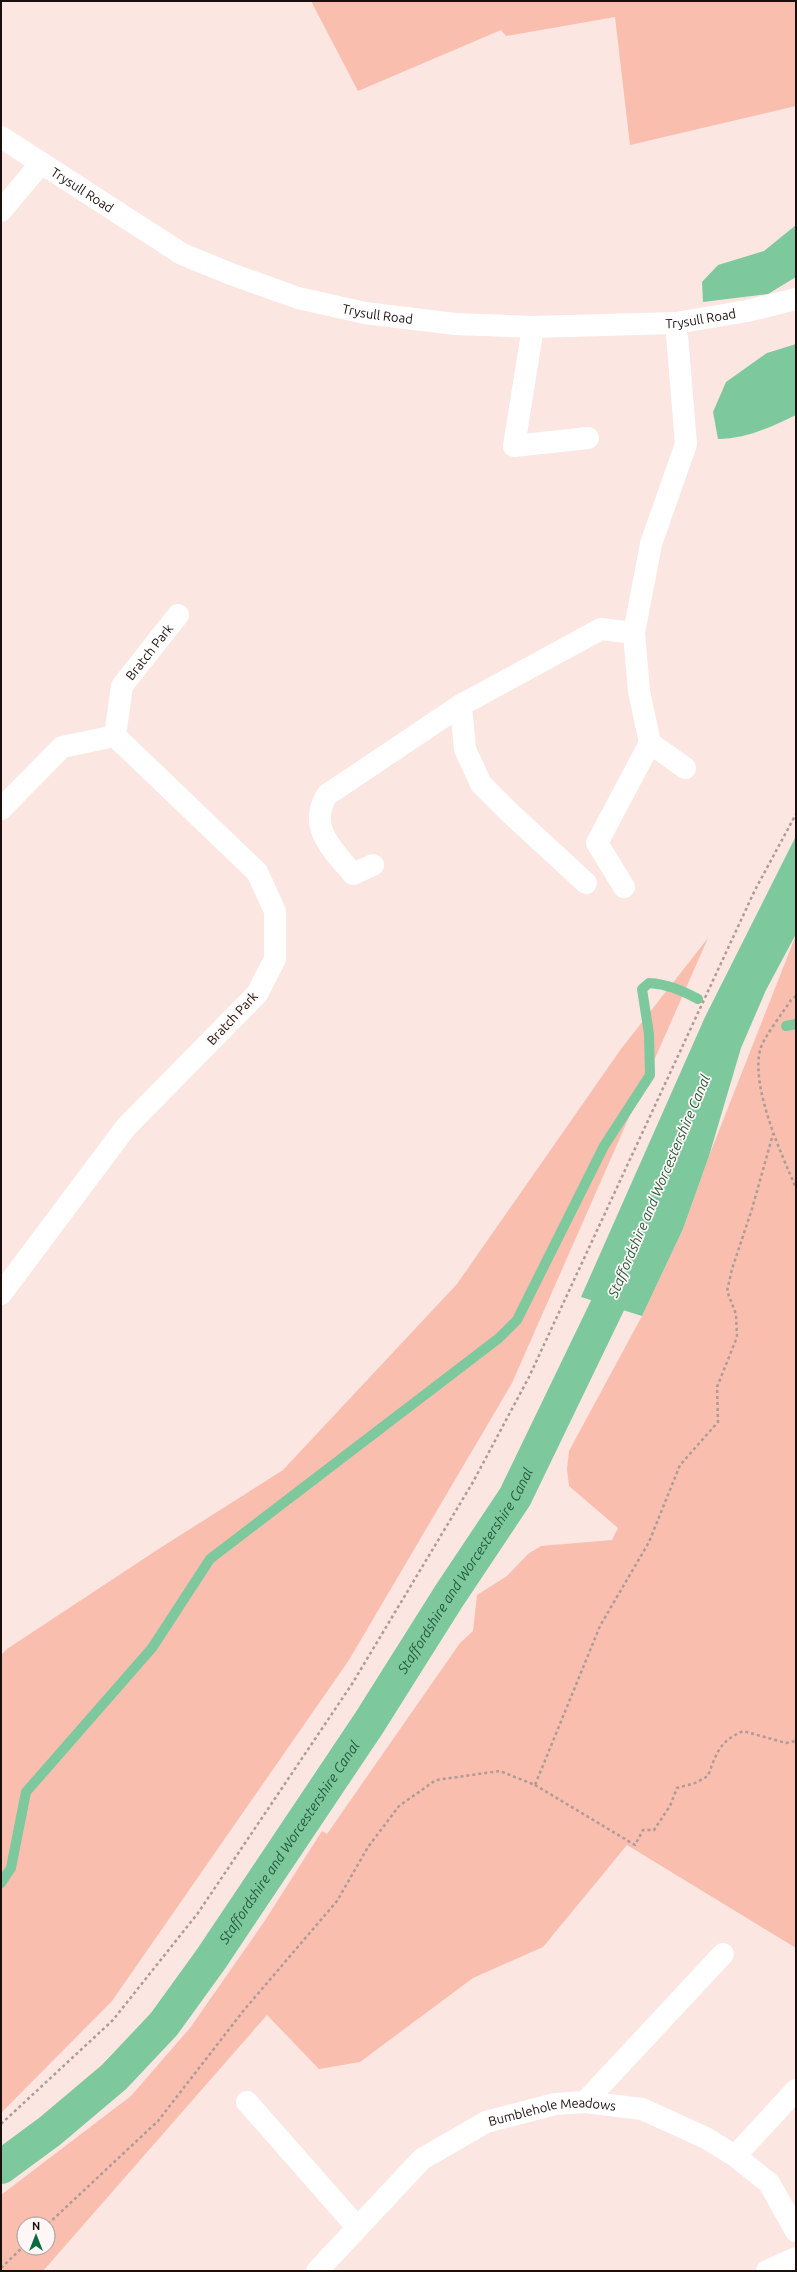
<svg xmlns="http://www.w3.org/2000/svg" width="797" height="2272" viewBox="0 0 797 2272" font-family="Ubuntu,sans-serif">
	<rect width="100%" height="100%" fill="#fbe6e1"/>
	<!-- green -->
	<g fill="#f9beae" fill-rule="evenodd">
		<path d="M311 1H796V106L630 145 615 17 506 36 501 30 358 91Z"/>
		<path d="M796 935V1948L627 1845 543 1947 473 1978 360 2062 319 2069 267 2015 43 2271H1V2195L131 2096 190 2028 264 1922 322 1831 327 1834 460 1643 473 1631 477 1595 507 1576 528 1554 541 1546 612 1540 618 1528 569 1486 567 1469 569 1451 642 1316 683 1229 709 1156ZM24 2224H48V2248H24Z"/>
		<path d="M708 938 512 1383 349 1660 112 2001 1 2113V1655L7 1649 157 1550 283 1470 457 1284 621 1049Z"/>
	</g>
	<!-- water -->
	<g fill="#7ec89d">
		<path d="M796 225V277L768 294 703 302 702 282 718 265 764 251Z"/>
		<path d="M796 344V415C771 427 746 439 718 439L713 412 726 382 767 353Z"/>
		<path d="M796 836V934L766 990 741 1048 709 1156 683 1229 642 1316 581 1297 705 1017Z"/>
	</g>
	<g fill="none" stroke-linecap="round" stroke-linejoin="round">
		<!-- stream -->
		<g stroke="#7ec89d" stroke-width="10">
			<path d="M786 1026 796 1024"/>
			<path d="M1 1883 11 1868 26 1792 152 1648 210 1559 499 1338 517 1320 604 1146 650 1075 649 1034 642 989 649 983C667 984 681 990 698 999"/>
		</g>
		<!-- canal -->
		<path stroke="#7ec89d" stroke-width="34" id="s1" d="M1 2167 50 2131 114 2077 164 2024 211 1959 369 1723 449 1596 515 1497 628 1263"/>
		<!-- path -->
		<g stroke="#ad9b97" stroke-width="2.5" stroke-dasharray="3 3" stroke-linecap="butt">
			<path d="M796 996 791 1000C784 1011 763 1038 760 1050 751 1088 781 1153 796 1188"/>
			<path d="M535 1785 635 1845 643 1830H654L670 1806 677 1788 695 1783 708 1776C717 1752 719 1742 743 1731L786 1743 796 1741"/>
			<path d="M1 2124 113 2020 198 1913 352 1684 473 1482 529 1377 755 890 796 814"/>
			<path d="M48 2224 158 2121 244 2010 337 1901 368 1847 399 1806 436 1780 500 1771 535 1785 600 1626 649 1542 680 1465 718 1422 717 1387 737 1337 736 1314 727 1291 732 1269 752 1209 773 1134"/>
			<path d="M1 2268 24 2246"/>
		</g>
		<!-- minor -->
		<g stroke="#fff" stroke-width="22">
			<path id="s2" d="M1 137 182 254 231 274 298 298 365 313 455 324 533 327 676 323 747 311 796 299"/>
			<path d="M1 211 41 163"/>
			<path d="M676 323 686 444 651 544 634 633 639 691 650 743 685 768"/>
			<path d="M533 327 514 446 588 438"/>
			<path id="s3" d="M115 736 122 686 178 615"/>
			<path d="M1 809 62 747 115 736 257 872 275 911V959L257 994 126 1127 1 1294"/>
			<path d="M373 865 353 874C333 850 307 827 327 795L461 705"/>
			<path d="M586 883 510 813 481 784 465 749 461 705 601 629 634 633"/>
			<path d="M624 887 597 843 650 743"/>
			<path d="M247 2102 357 2227"/>
			<path d="M585 2102 723 1954"/>
			<path d="M735 2156 796 2090"/>
			<path id="s4" d="M317 2271 422 2159 486 2122 555 2104 585 2102 642 2109 706 2138 735 2156 769 2183 796 2231"/>
			<path d="M767 2271 796 2258"/>
		</g>
	</g>
	<g text-anchor="middle" stroke-width="3.5" stroke-linejoin="round" paint-order="stroke">
		<!-- street labels -->
		<g font-size="13" fill="#1b0f0d" stroke="#fef7f5">
			<text dy="5" stroke="none"><textPath href="#s2" startOffset="97">Trysull Road</textPath></text>
			<text dy="5" stroke="none"><textPath href="#s2" startOffset="421">Trysull Road</textPath></text>
			<text dy="5" stroke="none"><textPath href="#s2" startOffset="745">Trysull Road</textPath></text>
			<text dy="5" stroke="none"><textPath href="#s3" startOffset="94">Bratch Park</textPath></text>
			<text transform="translate(232 1018) rotate(-47)" y="5">Bratch Park</text>
			<text dy="5" stroke="none"><textPath href="#s4" startOffset="295">Bumblehole Meadows</textPath></text>
		</g>
		<!-- water labels -->
		<g font-size="14" font-style="italic" fill="#21583b" stroke="#fef7f5">
			<text transform="translate(659 1186) rotate(-67)" y="5">Staffordshire and Worcestershire Canal</text>
			<text dy="5" stroke="none"><textPath href="#s1" startOffset="762">Staffordshire and Worcestershire Canal</textPath></text>
			<text dy="5" stroke="none"><textPath href="#s1" startOffset="438">Staffordshire and Worcestershire Canal</textPath></text>
		</g>
	</g>
	<!-- border -->
	<rect width="797" height="2272" fill="none" stroke="#1b0f0d" stroke-width="4"/>
	<!-- north arrow -->
	<g transform="translate(36 2236)"><circle r="19" fill="#fef7f5" stroke="#a39a98"/>
	<path d="M0-3L7 15L0 10L-7 15Z" fill="#0a6d42"/>
	<text y="-6" font-size="11" font-weight="bold" text-anchor="middle" fill="#1b0f0d">N</text>
	</g>
</svg>
